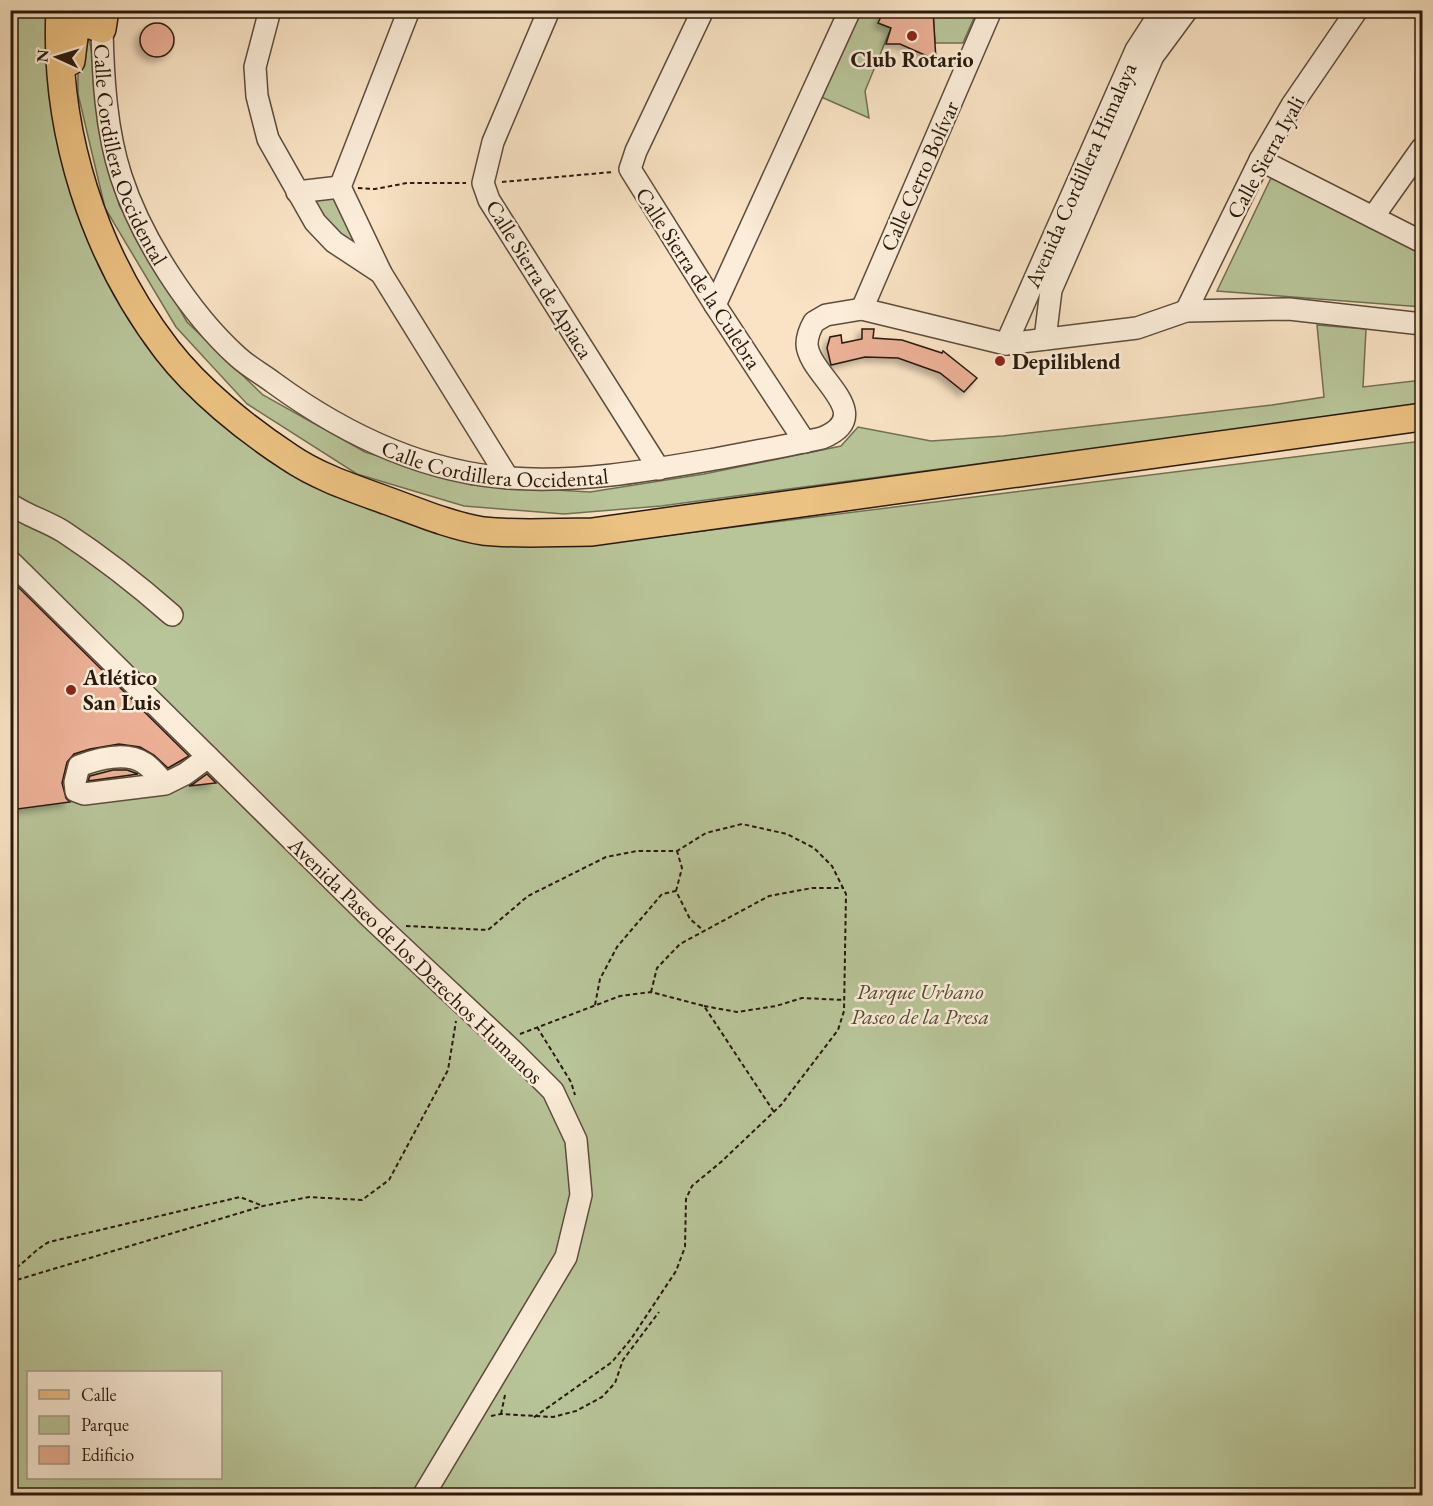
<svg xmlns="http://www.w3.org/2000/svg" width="1433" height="1506" viewBox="0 0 1433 1506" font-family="'EB Garamond',serif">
	<defs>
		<filter id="shadow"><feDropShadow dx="-4.5" dy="4.5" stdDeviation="3" flood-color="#0004"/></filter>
	</defs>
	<rect width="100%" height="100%" fill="#f9e3c4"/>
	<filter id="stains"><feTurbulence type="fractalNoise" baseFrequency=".00333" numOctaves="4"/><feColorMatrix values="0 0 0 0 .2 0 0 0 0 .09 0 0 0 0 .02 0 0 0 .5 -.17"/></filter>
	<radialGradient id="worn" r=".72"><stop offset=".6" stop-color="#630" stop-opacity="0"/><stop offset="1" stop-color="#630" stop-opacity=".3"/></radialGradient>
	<!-- green -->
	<g fill="#b8c599" stroke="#707053" stroke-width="1.5" fill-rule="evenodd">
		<path d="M11 11H63L88 230 256 450 286 472 349 500 591 545 1422 441V1495H11ZM28 1372H220V1478H28Z"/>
		<path d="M858 11H884L879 23 891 28 865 91 869 118 819 96Z"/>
		<path d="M933 11H977L963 43H935Z"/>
		<path d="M82 32 90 43 119 205 187 322 263 395 365 452 471 485 590 492 704 474 841 446 858 427 931 441 1003 436 1272 405 1324 397 1317 325 1366 329 1363 387 1422 380V405L661 506 564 514 464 506 357 474 247 404 176 327 105 208 78 94V44Z"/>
		<path d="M1271 178 1422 247V307L1217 291Z"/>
		<path d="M337 194 368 257 328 227 310 198Z"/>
	</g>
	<!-- building -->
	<g fill="#eaaf95" stroke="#291a0d" stroke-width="1.5" filter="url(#shadow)">
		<path d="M884 10 897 15 899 10H933L936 60 900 44H886L891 28 878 23Z"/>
		<circle cx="157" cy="40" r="17"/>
		<path d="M862 329H874L873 338 902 340 942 353 943 351 977 378 964 392 940 373 898 358 865 357 831 365 827 348 830 337 841 335 842 343 862 339Z"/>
		<path d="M10 579 189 756 168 768 154 755 140 747 119 744 90 749 74 754 67 762 62 783 66 798 70 802 10 810Z"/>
		<path d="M113 770H127L138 774 88 781 90 776Z"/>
		<path d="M207 774 216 783 189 786 193 784Z"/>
	</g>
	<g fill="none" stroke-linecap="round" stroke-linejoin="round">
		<!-- minor casing -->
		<g stroke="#5d4c3b" stroke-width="24">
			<g id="minor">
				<path d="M270 10 255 67 257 96 268 139 315 222 334 242 381 273"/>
				<path d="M549 10 493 142 483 183 489 200 659 469"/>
				<path d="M703 10 636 151 630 169 715 305 805 442"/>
				<path id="s1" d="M102 29C103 77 106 130 121 176 141 238 189 313 238 357 249 367 262 374 274 383 344 434 422 472 509 478 579 483 646 471 715 459 751 452 787 446 822 438 880 414 808 376 807 344 807 336 810 329 814 322L826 315 862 309 1006 344 1137 328 1186 311 1289 309 1422 324"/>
				<path d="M1260 160 1422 242"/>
				<path d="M340 187 381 273 508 478"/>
				<path d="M340 187 409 10"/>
				<path d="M297 192 340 187"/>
				<path d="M1373 217 1422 148"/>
				<path d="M715 305 850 10"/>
				<path d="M862 309 991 10"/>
				<path d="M1186 311 1260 160 1292 105 1357 10"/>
				<path d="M1045 339 1051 290 1153 56 1187 10"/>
				<path d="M1006 344 1136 50 1162 10"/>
				<path d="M10 504C27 516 47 521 64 532 102 557 138 585 172 615"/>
				<path d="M10 561 370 917 513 1051 553 1091 576 1140 581 1195 566 1257 423 1496"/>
				<path d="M165 784C159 777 152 768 144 763 126 751 97 759 79 766L75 782 76 791 84 794 165 784 185 774 208 757"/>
			</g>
		</g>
		<!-- major casing -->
		<g stroke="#291a0d" stroke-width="30">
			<g id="major">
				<path d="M60 10C54 131 94 255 167 350 198 390 246 429 289 457 318 477 355 489 388 501 418 512 452 526 483 531 519 535 556 532 592 532L1422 417"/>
				<path d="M71 61 75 29 88 24 102 29 105 10"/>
			</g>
		</g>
		<!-- path -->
		<g stroke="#291a0d" stroke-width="2" stroke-dasharray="4.5 3" stroke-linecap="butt">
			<path d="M502 182 613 172"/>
			<path d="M358 188 375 189 407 183H466"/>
			<path d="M676 891 682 868 677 851"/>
			<path d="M406 926 488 930 528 896 606 857 637 851H677L706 833 742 824 787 834 814 848 832 866 846 894 844 1011 838 1030 781 1105 721 1162 692 1186 686 1199 685 1247 676 1271 631 1339 612 1362 533 1418"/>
			<path d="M651 992 657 968 680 944 769 896 812 888H844"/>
			<path d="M595 1005 600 979 617 947 662 894 676 891 690 919 703 930"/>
			<path d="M704 1006 737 1012 776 1006 802 998 844 1000"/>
			<path d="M537 1027 571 1082 575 1095"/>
			<path d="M520 1034 620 996 651 992 704 1006 774 1112"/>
			<path d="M10 1272C25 1263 34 1250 49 1242L240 1197 263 1206"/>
			<path d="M10 1282 263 1206 309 1197 362 1200 389 1180 448 1070 456 1021"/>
			<path d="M501 1414 505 1395"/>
			<path d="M491 1416 501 1414 553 1417 576 1411 602 1397 615 1383 623 1360 659 1312"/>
			<path d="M366 1496 375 1488 389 1496"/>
		</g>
		<!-- minor -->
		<use href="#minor" stroke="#fbedd9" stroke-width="21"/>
		<!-- major -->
		<use href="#major" stroke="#ecc282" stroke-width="27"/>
	</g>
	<!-- markers -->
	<g fill="#8f2418" stroke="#fbedd9" stroke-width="2">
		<circle cx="912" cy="36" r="6"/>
		<circle cx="1000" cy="361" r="6"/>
		<circle cx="71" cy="690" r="6"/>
	</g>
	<g text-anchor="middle" stroke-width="5" stroke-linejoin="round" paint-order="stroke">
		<!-- poi labels -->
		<g font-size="22" font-weight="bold" fill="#291a0d" stroke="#fbedd9" text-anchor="start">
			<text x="912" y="67" text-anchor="middle">Club Rotario</text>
			<text x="1012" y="369">Depiliblend</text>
			<text x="83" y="685">Atlético<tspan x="83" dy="25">San Luis</tspan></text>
		</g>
		<!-- street labels -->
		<g font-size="22" fill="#291a0d" stroke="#fbedd9">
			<text dy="8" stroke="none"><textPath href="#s1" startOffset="130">Calle Cordillera Occidental</textPath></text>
			<text transform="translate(1265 157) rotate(-61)" y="8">Calle Sierra Iyali</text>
			<text transform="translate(1080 175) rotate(-66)" y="8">Avenida Cordillera Himalaya</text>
			<text transform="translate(919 176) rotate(-66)" y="8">Calle Cerro Bolívar</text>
			<text transform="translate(699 278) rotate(57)" y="8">Calle Sierra de la Culebra</text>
			<text transform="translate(540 279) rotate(58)" y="8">Calle Sierra de Apiaca</text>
			<text dy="8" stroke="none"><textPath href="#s1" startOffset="652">Calle Cordillera Occidental</textPath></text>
			<text transform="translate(416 960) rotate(44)" y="8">Avenida Paseo de los Derechos Humanos</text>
		</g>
		<!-- park labels -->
		<g font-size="22" font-style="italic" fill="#544d37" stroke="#fbedd9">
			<text x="920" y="999">Parque Urbano<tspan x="920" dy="25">Paseo de la Presa</tspan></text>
		</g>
	</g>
	<!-- margin -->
	<rect width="1433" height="1506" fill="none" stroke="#f9e3c4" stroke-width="36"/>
	<rect x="12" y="12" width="1409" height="1482" fill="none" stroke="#291a0d" stroke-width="3"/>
	<rect x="18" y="18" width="1397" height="1470" fill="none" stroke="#291a0d" stroke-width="1.5"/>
	<!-- legend -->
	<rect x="27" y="1371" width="195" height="108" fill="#fbedd9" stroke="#a79987" stroke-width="1.5"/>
	<rect x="39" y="1390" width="30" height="9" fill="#ecc282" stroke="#a79987" stroke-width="1.5"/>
	<text x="81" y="1401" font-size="18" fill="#291a0d">Calle</text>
	<rect x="39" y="1416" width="30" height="18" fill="#b8c599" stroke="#a79987" stroke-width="1.5"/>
	<text x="81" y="1431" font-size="18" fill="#291a0d">Parque</text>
	<rect x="39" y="1446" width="30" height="18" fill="#eaaf95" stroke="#a79987" stroke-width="1.5"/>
	<text x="81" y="1461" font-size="18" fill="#291a0d">Edificio</text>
	<!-- north arrow -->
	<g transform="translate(57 57) rotate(274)" stroke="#fbedd9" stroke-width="4.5" paint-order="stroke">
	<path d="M0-4.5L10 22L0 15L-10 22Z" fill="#291a0d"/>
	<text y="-9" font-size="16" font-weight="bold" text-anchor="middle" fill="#291a0d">N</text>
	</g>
	<rect width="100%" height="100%" filter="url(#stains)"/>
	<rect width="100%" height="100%" fill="url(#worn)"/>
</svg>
